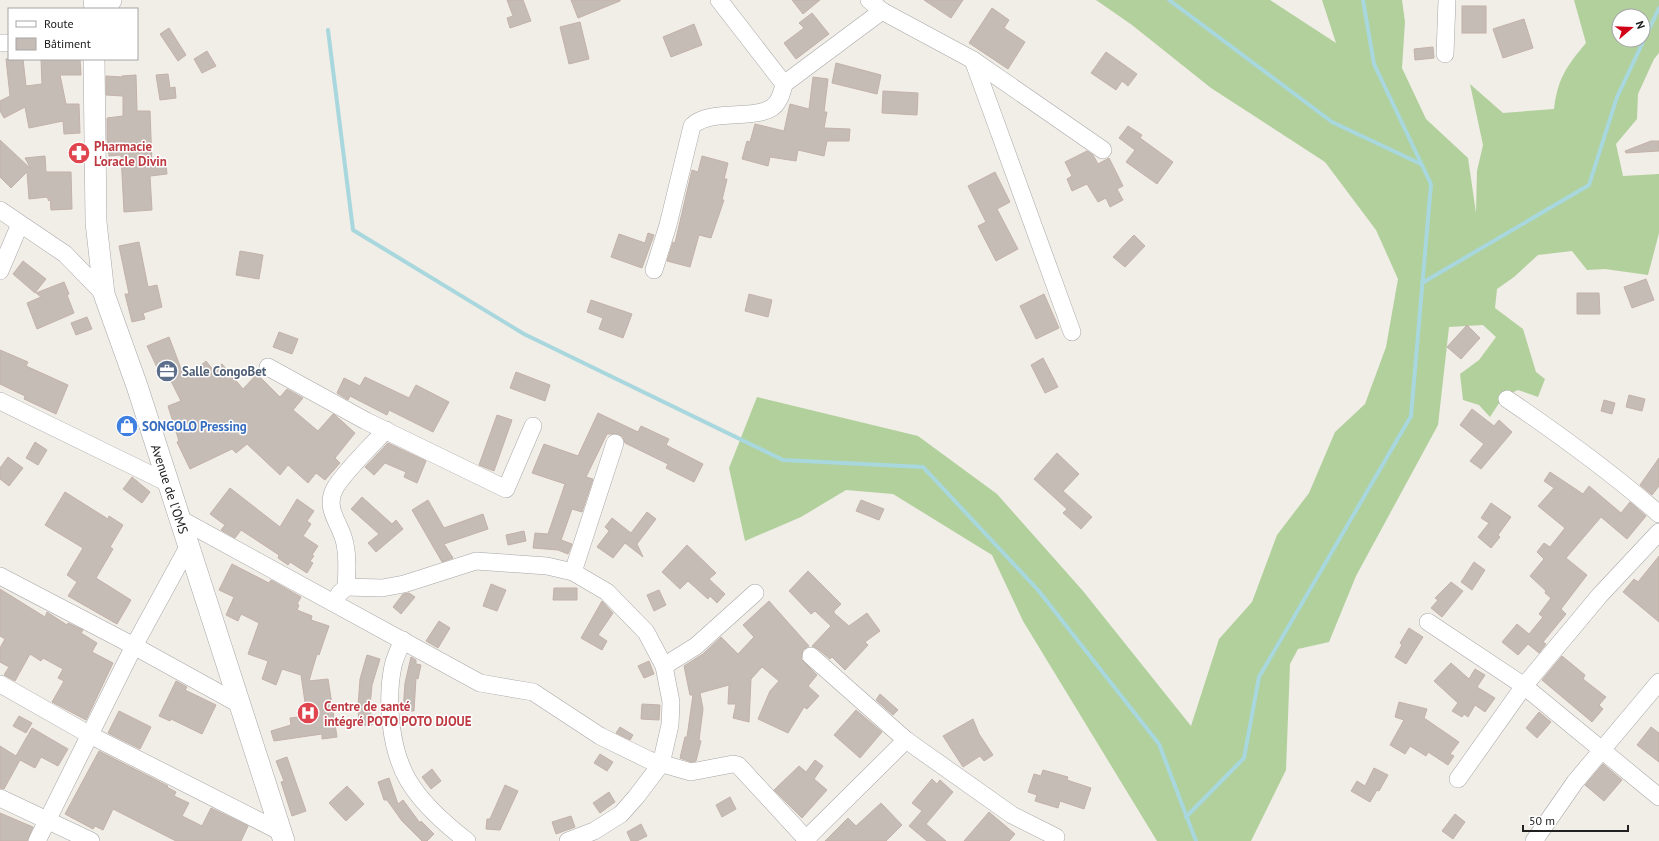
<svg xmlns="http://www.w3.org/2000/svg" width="1659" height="841" viewBox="0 0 1659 841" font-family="'PT Sans',sans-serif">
	<rect width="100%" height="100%" fill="#f1ede7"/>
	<!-- forest -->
	<path fill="#b1d09c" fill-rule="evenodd" d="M1096 0H1270L1336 43 1322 0H1402L1405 22 1402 68 1426 119 1468 158 1476 213 1477 171 1483 145 1470 84 1503 113 1554 109C1558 78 1566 67 1586 43L1574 0H1659V53L1654 59 1638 94 1637 119 1616 144 1623 176 1659 174V233L1648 275 1605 269 1587 270 1572 251 1538 255 1514 277 1497 289 1495 308 1523 329 1536 372 1545 379 1538 397 1518 390 1503 397 1490 417 1479 405 1463 400 1460 374 1479 360 1496 337 1483 325 1449 327 1438 425 1356 576 1329 642 1298 649 1290 664 1286 770 1251 841H1157L1023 621 992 555 893 494 846 490 801 517 745 541 729 468 757 397 918 436 997 494 1083 591 1191 726 1219 639 1252 602 1277 535 1309 493 1335 432 1365 404 1386 347 1398 279 1376 230 1325 162 1211 88 1132 25ZM1619 16H1643V40H1619Z"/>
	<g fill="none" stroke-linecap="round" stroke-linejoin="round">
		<!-- stream -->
		<g stroke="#a8d7de" stroke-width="4">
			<path d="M1169 0 1332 122 1421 164"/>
			<path d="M328 30 353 230 524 334 783 460 923 467 1038 590 1159 744 1196 841"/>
			<path d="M1422 283 1589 185 1617 97 1659 8"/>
			<path d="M1186 817 1244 758 1259 677 1411 416 1431 184 1374 64 1363 0"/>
		</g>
	</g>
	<!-- building -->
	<g fill="#c6bcb6" stroke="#c3b2a9">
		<path d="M507 0H523L531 21 510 28 507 18 513 16Z"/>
		<path d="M571 0H620V1L578 18Z"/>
		<path d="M792 0H820L803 14Z"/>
		<path d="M924 0H963L951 18Z"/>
		<rect x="1462" y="6" width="24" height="27"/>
		<path d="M992 8 1009 20 1004 28 1025 42 1008 69 969 43Z"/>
		<path d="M812 13 829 34 796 59 784 43 804 28 799 23Z"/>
		<path d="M1524 19 1533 48 1503 58 1493 29Z"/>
		<path d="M580 22 589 59 569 64 560 27Z"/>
		<path d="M694 24 702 45 671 57 663 37Z"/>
		<path d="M169 28 186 55 178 61 160 34Z"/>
		<path d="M1433 47 1434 58 1415 60 1414 49Z"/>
		<path d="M207 51 216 66 202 73 194 59Z"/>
		<path d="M1106 52 1137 74 1128 86 1122 81 1116 90 1091 73Z"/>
		<path d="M6 59H23L26 86 42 84 41 59H80L81 75H60L66 104H79L80 133 64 134 63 121 29 128 25 107 4 118 0 111V101L10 96Z"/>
		<path d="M836 63 881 75 877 94 832 83Z"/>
		<path d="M168 74 170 88 175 87 176 98 160 100 156 75Z"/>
		<path d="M136 75 137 111H150L152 165 166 163 167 174 150 176 152 210 124 212 121 155 109 156 107 139V118L123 116V96L106 95V76L122 77V76Z"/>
		<path d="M813 77 828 79 824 112H827L824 128 850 129 849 141H827L824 156 798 150 796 161 770 157 768 166 742 159 747 141 750 142 755 124 784 131 790 104 809 109Z"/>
		<path d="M883 91 918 93 917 115 882 113Z"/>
		<path d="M1128 126 1142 135 1140 138 1173 162 1157 184 1126 162 1135 150 1119 138Z"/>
		<path d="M0 140 31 169 25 158 45 156 46 172H71L72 209 51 210 50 197H49V201L47 197 29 199 27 172 11 188 0 177Z"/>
		<path d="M1651 141H1659V151L1626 153 1625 151Z"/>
		<path d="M1087 151 1093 155 1098 164 1109 158 1123 186 1117 189 1123 200 1110 207 1106 198 1098 202 1087 184 1072 191 1067 179 1072 176 1065 162Z"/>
		<path d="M702 156 728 163 724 179H727L722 200H724L711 238 699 235 690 267 667 261 673 242 675 243 692 170 698 172Z"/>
		<path d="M995 172 1010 202 997 209 1018 249 996 261 978 226 986 222 968 186Z"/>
		<path d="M648 233 654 235 642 268 611 257 619 234 645 243Z"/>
		<path d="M1134 235 1145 246 1125 267 1113 257Z"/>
		<path d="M139 242 148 287 157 285 162 307 143 313 145 319 132 322 125 294H129L119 246Z"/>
		<path d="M240 251 263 255 259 279 236 275Z"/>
		<path d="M23 261 46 279 35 293 13 274Z"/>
		<path d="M1646 279 1654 300 1632 308 1624 287Z"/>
		<path d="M64 282 69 294 67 295 74 313 37 329 27 303 41 297 36 293Z"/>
		<path d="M1577 293H1599L1600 314H1577Z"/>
		<path d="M749 294 772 300 768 317 745 311Z"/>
		<path d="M1044 294 1059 328 1036 339 1020 306Z"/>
		<path d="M591 300 632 314 623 338 599 329 603 318 587 312Z"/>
		<path d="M87 317 92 329 76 335 71 323Z"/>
		<path d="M1467 325 1480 338 1461 359 1447 347Z"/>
		<path d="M279 332 298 339 292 354 273 347Z"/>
		<path d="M169 337 185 379 206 361 214 371 222 364 243 389 257 374 280 397 287 389 301 397 303 398 293 410 318 431 333 414 335 415 355 433 335 458 340 463 325 480 316 473 308 483 288 465 280 475 247 444 236 453 232 449 190 469 177 442 179 441 168 406 181 401 168 375 162 378 147 346Z"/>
		<path d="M0 350 28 362 26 366 68 385 56 414 24 399 25 396 0 384Z"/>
		<path d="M1043 358 1058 387 1045 393 1031 365Z"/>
		<path d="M516 372 550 385 545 401 510 388Z"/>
		<path d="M365 377 409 398 416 385 449 402 433 432 389 410 387 415 350 396 348 400 337 393 344 378 360 386Z"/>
		<path d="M1629 395 1645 399 1642 411 1626 407Z"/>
		<path d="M1604 400 1615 403 1612 414 1601 411Z"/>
		<path d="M1472 409 1494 426 1499 420 1512 432 1481 469 1470 461 1484 444 1460 425Z"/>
		<path d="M598 413 638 432 641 426 669 439 666 445 703 464 694 482 666 468 668 464 625 443 623 437 618 434H607L586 477 593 479 582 512 572 509 561 540 572 544 568 554 558 550 533 548 535 533 548 534 565 484 532 473 544 444 578 456Z"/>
		<path d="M497 415 512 420 494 471 479 465Z"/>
		<path d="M35 442 47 450 38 465 26 458Z"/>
		<path d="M388 443 426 461 417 483 404 477 406 472 385 463 374 475 365 467Z"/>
		<path d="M1057 453 1079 474 1063 491 1092 517 1081 529 1063 513 1067 509 1034 479Z"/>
		<path d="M8 457 23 468 9 486 0 479V468Z"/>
		<path d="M1659 458V486L1652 495 1640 485Z"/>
		<path d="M1550 472 1583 494 1589 486 1621 513 1630 502 1646 516 1627 539 1601 517 1566 558 1587 575 1561 609 1566 614 1543 642 1546 644 1539 653 1528 644 1518 655 1502 642 1517 624 1529 634 1543 617 1539 614 1551 598 1545 593 1546 591 1530 576 1544 559 1537 552 1544 543 1550 547 1565 528 1538 506 1554 488 1544 481Z"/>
		<path d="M132 477 150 492 142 503 123 489Z"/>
		<path d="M230 488 280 527 297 499 314 511 307 521 311 524 303 536 318 546 312 555 314 556 310 561 313 563 307 573 290 562 288 565 278 558 279 555 241 530 235 538 221 530 225 525 210 514Z"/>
		<path d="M65 492 108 519 109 516 123 525 110 547 113 549 96 578 131 600 117 624 68 596 77 582 67 575 83 548 45 525Z"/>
		<path d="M362 497 392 524 396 520 403 529 376 552 368 543 379 534 351 509Z"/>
		<path d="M428 500 444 528 483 514 488 529 444 544 453 558 442 562 412 510Z"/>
		<path d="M861 500 884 509 879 520 856 511Z"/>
		<path d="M1491 503 1511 517 1498 535 1500 537 1491 548 1478 537 1489 523 1481 518Z"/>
		<path d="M647 512 656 519 637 544 643 557 625 543 613 558 597 547 609 531 605 527 612 518 631 533Z"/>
		<path d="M524 531 526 541 508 545 506 535Z"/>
		<path d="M687 545 716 573 709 579 725 594 717 603 710 596 708 599 688 581 680 589 662 572Z"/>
		<path d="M1659 556V622L1623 592 1634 579 1638 582Z"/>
		<path d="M1474 562 1485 570 1472 590 1461 582Z"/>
		<path d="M232 564 269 583 271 580 301 597 297 604 299 605 297 610 312 616 311 620 329 626 319 655 317 654 309 681 328 679 337 737 322 739V734L274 741 271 731 291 725 290 718 307 716 301 675 282 669 276 685 262 679 268 661 248 654 259 623 241 614 238 621 226 615 234 597 219 590Z"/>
		<path d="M808 571 841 604 834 611V613L849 626 867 613 880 631 865 642 868 645 845 670 832 657 830 659 818 649 812 646 831 626 815 611 811 614 789 591Z"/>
		<path d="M1451 582 1463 591 1442 617 1431 608 1438 600 1435 598Z"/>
		<path d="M491 584 506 590 497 611 483 606Z"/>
		<path d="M554 588H577V600H553Z"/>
		<path d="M0 589 45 617 47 612 67 625 68 623 83 630 81 633 97 643 92 652 113 663 86 720 52 702 64 681 58 678 63 669 43 658 41 661 30 654 15 681 4 675 9 667 0 662V648L5 639 0 636Z"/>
		<path d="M659 590 666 605 654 611 647 595Z"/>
		<path d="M409 593 415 597 401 614 393 607 403 594Z"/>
		<path d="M602 601 613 613 598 635 607 641 602 650 581 638Z"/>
		<path d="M769 601 809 646 803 650 801 659 817 675 808 686 819 696 807 709 804 707 788 733 758 719 770 691 779 681 762 667 751 679 749 722 733 718 736 704H728L729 685 700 693 703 709 699 740 701 741 696 761 691 762 680 758 685 737H687L693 695H690L684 666 703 654 721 637 738 654 754 637 743 625Z"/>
		<path d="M439 621 450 628 438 648 426 641Z"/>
		<path d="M1409 628 1423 637 1406 664 1395 657 1402 645 1400 643Z"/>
		<path d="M367 655 380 659 372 685 370 706 372 725 359 726 358 706 360 679Z"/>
		<path d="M1562 656 1585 675 1583 679 1606 697 1599 705 1603 709 1592 722 1542 680Z"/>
		<path d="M411 657 416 660V664L421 665 418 679 416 678 414 711H403L405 683Z"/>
		<path d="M649 661 654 674 644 678 638 666Z"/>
		<path d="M1451 663 1469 679 1475 669 1485 675 1477 687 1495 698 1485 712 1475 705 1468 717 1464 714 1462 717 1452 711 1458 703 1434 681Z"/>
		<path d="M176 681 187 687 185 690 216 705 202 734 171 719 170 721 159 716Z"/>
		<path d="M880 694 898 710 893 715 876 700Z"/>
		<path d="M1399 702 1427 709 1424 718 1459 742 1450 754 1454 756 1448 765 1428 752 1426 756 1410 746 1405 754 1390 745 1404 720 1395 717Z"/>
		<path d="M642 704 660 705 659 720 641 719Z"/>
		<path d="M856 710 882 732 860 758 834 735Z"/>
		<path d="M119 711 151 727 140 749 108 733Z"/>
		<path d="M1539 712 1551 722 1537 738 1526 728Z"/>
		<path d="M19 716 32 723 26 733 13 726Z"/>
		<path d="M973 719 979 734 993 755 984 761 980 756 963 767 943 736Z"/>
		<path d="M620 727 633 735 630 740 616 733Z"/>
		<path d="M1651 727 1659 733V762L1637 745Z"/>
		<path d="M32 728 68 749 58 766 41 757 35 768 20 760 4 789 0 788V746L16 756Z"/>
		<path d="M99 751 168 786 167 787 176 792 174 796 189 803 182 816 202 826 211 808 248 826 241 841H176L113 809 103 830 95 826 93 829 65 814Z"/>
		<path d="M600 754 613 762 607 771 594 763Z"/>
		<path d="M287 757 306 811 292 816 281 782 284 781 276 761Z"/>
		<path d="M815 760 823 766 814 779 827 790 802 818 774 790 799 766 806 772Z"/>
		<path d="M1603 764 1622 780 1604 801 1585 785Z"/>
		<path d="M1374 768 1388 775 1379 791 1377 790 1370 802 1351 791 1357 781 1365 786Z"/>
		<path d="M432 769 441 781 431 789 422 777Z"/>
		<path d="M1043 770 1068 777 1067 780 1091 788 1084 809 1060 801 1058 808 1035 801 1037 795 1028 792 1034 774 1041 776Z"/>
		<path d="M389 778 398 804 403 800 420 823 421 821 434 834 427 841H422L402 821 387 800H384L378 782Z"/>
		<path d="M932 779 937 784 940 780 953 792 926 824 946 841H927L909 826 922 811 912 803Z"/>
		<path d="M505 785 518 791 500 830 486 829 487 819H490Z"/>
		<path d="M347 786 364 804 346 821 329 803Z"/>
		<path d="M609 792 615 802 600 813 593 803Z"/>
		<path d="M730 797 736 809 722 817 716 805Z"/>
		<path d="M881 803 902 825 886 841H825L848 818 856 826Z"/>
		<path d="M989 812 1015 834 1009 841H964Z"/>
		<path d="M0 813 33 827 27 841H0Z"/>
		<path d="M1455 814 1465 822 1453 839 1442 831Z"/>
		<path d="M571 816 575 827 556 834 552 822Z"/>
		<path d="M641 824 647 836 637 841H631L627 832Z"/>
	</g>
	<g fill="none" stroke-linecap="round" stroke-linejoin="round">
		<!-- minor casing -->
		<g stroke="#a7a7a7" stroke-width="18">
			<g id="minor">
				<path d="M92 0 93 9"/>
				<path d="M719 0 784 84 882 11"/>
				<path d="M869 0 882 11 973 60 1103 150"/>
				<path d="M0 43H9"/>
				<path d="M1445 54 1447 0"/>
				<path d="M973 60 1072 332"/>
				<path d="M0 210 65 254 104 294"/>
				<path d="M654 270 668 225 692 126C712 106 766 124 778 101 781 96 783 89 784 84"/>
				<path d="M0 271 20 224"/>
				<path d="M268 367 366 421 506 489 533 426"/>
				<path d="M1507 399C1560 435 1611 472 1659 514"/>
				<path d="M0 401 168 483"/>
				<path d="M180 519 480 683 533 692 600 736 649 760 691 772 733 764 738 765 808 841"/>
				<path d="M573 572 615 443"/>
				<path d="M0 576 134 646 239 704"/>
				<path d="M346 587 382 588 404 584 476 561 547 566 573 572 607 592 646 632 664 666 671 702 670 725 661 764 636 797 621 814 594 831 568 841"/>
				<path d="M339 594 346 587C347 572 348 559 345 544 342 525 323 509 335 488 345 471 371 446 386 430"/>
				<path d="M1428 622 1524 686 1659 797"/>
				<path d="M403 640C399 649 395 657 393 666 386 700 390 749 408 780 422 804 445 824 467 841"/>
				<path d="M811 656 906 740 1012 815 1056 837"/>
				<path d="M664 666 696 646 755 593"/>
				<path d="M0 684 90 735 281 832"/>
				<path d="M1458 779 1524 686 1600 595 1659 532"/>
				<path d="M0 798 91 841"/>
				<path d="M806 839 906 740"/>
				<path d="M37 841 134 646 188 547"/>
				<path d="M1534 841 1575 782 1659 682"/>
			</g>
		</g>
		<!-- tertiary casing -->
		<g stroke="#a7a7a7" stroke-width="22">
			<g id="tertiary">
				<path d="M106 9 111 0"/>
				<path d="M94 59 96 222 104 294 137 386 284 841"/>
			</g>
		</g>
		<!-- minor -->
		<use href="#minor" stroke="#fff" stroke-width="17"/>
		<!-- tertiary -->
		<use href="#tertiary" stroke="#fff" stroke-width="21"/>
	</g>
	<!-- icons -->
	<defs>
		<g id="pharmacy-disc" transform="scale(1.15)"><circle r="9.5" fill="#e0444e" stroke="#fff"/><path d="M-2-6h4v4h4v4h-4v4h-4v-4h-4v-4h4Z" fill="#fff"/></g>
		<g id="office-disc" transform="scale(1.15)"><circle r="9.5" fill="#5c6f8a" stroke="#fff"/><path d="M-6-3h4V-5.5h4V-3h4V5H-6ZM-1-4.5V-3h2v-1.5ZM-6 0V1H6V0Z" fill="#fff"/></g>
		<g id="shop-disc" transform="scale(1.15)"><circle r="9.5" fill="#3f7fe0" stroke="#fff"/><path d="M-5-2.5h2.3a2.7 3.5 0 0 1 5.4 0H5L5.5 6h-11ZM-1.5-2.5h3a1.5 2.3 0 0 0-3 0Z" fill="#fff"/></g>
		<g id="hospital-disc" transform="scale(1.15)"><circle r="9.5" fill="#e0444e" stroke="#fff"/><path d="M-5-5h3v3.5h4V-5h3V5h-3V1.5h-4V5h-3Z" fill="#fff"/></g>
	</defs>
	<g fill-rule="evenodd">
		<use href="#pharmacy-disc" x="79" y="153"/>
		<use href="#office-disc" x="167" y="371"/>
		<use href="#shop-disc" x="127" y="426"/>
		<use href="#hospital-disc" x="308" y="713"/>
	</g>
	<g text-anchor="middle" stroke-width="3" stroke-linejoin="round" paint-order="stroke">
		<!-- health labels -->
		<g font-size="13" font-weight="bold" fill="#be3a42" stroke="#fff" text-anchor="start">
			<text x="94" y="151">Pharmacie<tspan x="94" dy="15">L'oracle Divin</tspan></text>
			<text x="324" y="711">Centre de santé<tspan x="324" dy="15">intégré POTO POTO DJOUE</tspan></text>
		</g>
		<!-- service labels -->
		<g font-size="13" font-weight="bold" fill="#4e5e75" stroke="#fff" text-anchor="start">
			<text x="182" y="376">Salle CongoBet</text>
		</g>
		<!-- shop labels -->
		<g font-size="13" font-weight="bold" fill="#366cbe" stroke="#fff" text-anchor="start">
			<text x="142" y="431">SONGOLO Pressing</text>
		</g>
		<!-- street labels -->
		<g font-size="13" fill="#202020" stroke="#fff">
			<text transform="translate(170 489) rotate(72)" y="5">Avenue de l'OMS</text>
		</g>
	</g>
	<!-- legend -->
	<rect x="8" y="8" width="130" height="52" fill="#ffffff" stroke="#a6a6a6"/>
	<rect x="16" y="21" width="20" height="6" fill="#ffffff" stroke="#a6a6a6"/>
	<text x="44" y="28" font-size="12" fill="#202020">Route</text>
	<rect x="16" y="38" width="20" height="12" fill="#c6bcb6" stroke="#a6a6a6"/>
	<text x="44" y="48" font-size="12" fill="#202020">Bâtiment</text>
	<!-- north arrow -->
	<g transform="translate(1631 28) rotate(71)"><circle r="19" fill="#ffffff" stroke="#a6a6a6"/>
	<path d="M0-3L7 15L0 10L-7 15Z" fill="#d00117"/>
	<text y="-6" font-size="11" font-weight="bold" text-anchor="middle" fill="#202020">N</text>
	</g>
	<!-- scale -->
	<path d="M1523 825v6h105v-6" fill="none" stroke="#202020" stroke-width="2"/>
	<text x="1529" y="825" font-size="12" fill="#202020" stroke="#ffffff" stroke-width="3" paint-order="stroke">50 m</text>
</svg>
